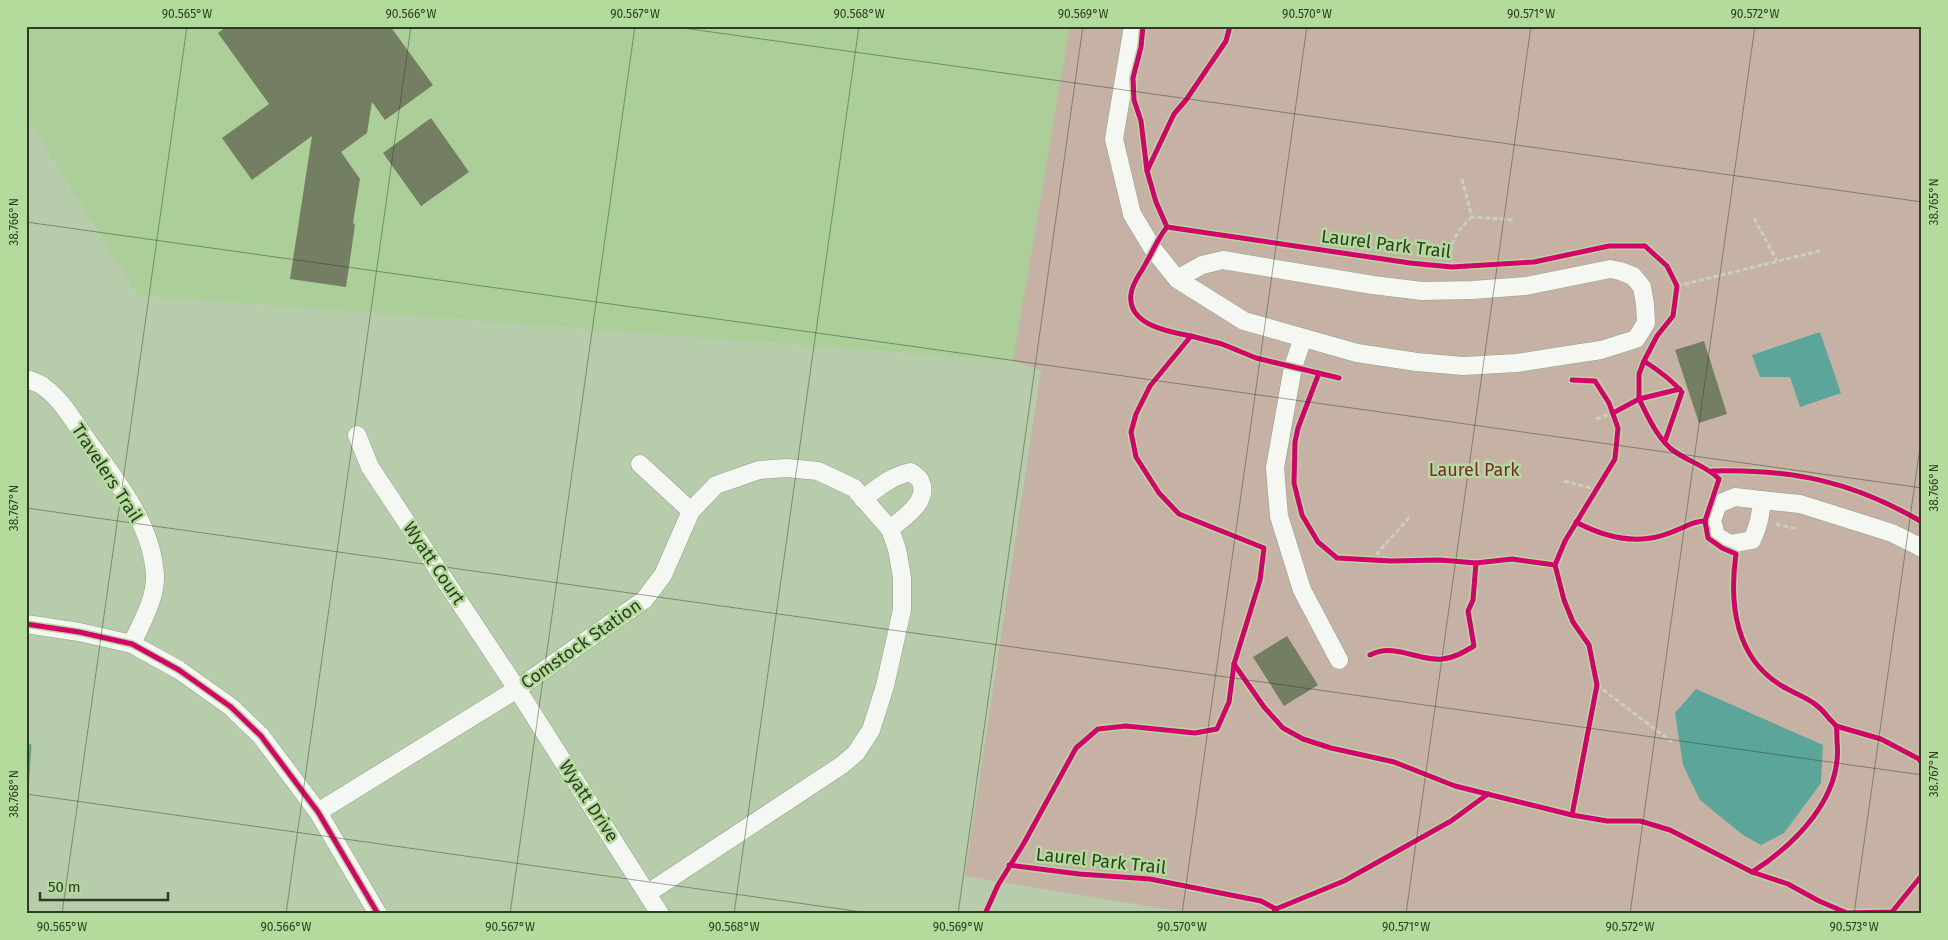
<svg xmlns="http://www.w3.org/2000/svg" width="1948" height="940" viewBox="0 0 1948 940" font-family="'Fira Sans',sans-serif">
	<rect width="100%" height="100%" fill="#b6ccaa"/>
	<!-- built -->
	<path fill="#acce98" d="M26 26H1070L1013 361 138 295 26 115Z"/>
	<!-- green -->
	<path fill="#c5b2a5" d="M1070 26H1922V914H1196L965 876 1041 370 1013 361Z"/>
	<!-- water -->
	<g fill="#5ca59a">
		<path d="M1820 332 1841 393 1800 407 1790 377H1760L1752 355Z"/>
		<path d="M1696 689 1823 745 1821 783 1784 833 1761 845 1743 835 1700 800 1683 765 1675 713Z"/>
	</g>
	<g fill="none" stroke-linecap="round" stroke-linejoin="round">
		<!-- stream -->
		<path stroke="#5ca59a" stroke-width="5" d="M26 789 29 746"/>
	</g>
	<!-- building -->
	<g fill="#737e62">
		<path d="M227 26H390L433 85 385 120 372 102 367 133 341 152 360 179 353 223 355 225 346 287 290 279 312 136 252 180 222 138 269 104 218 33Z"/>
		<path d="M431 118 469 172 421 206 383 153Z"/>
		<path d="M1704 341 1727 414 1699 423 1675 350Z"/>
		<path d="M1287 636 1318 685 1284 706 1253 657Z"/>
	</g>
	<g fill="none" stroke-linecap="round" stroke-linejoin="round">
		<!-- street casing -->
		<g stroke="#92a288" stroke-width="19">
			<g id="street">
				<path d="M1133 26 1114 139 1132 214 1153 249 1177 279 1244 321 1357 353 1417 362 1463 366 1517 363 1568 355 1601 350 1636 339 1646 323 1645 304 1642 287 1633 276 1620 271 1610 269 1526 286 1472 290 1422 291 1373 285 1223 260 1202 265 1177 279"/>
				<path d="M1303 338 1293 367 1275 468 1279 516 1302 590 1339 660"/>
				<path d="M26 379C32 381 39 383 44 387 62 400 74 422 87 440 116 481 152 523 155 575 156 599 141 623 132 644"/>
				<path d="M357 435 370 467 517 689 660 914"/>
				<path d="M640 464 691 511"/>
				<path d="M1735 497 1761 500C1762 515 1758 527 1752 540L1730 544 1716 536 1712 520 1718 504Z"/>
				<path d="M863 499C879 487 891 476 911 472 913 474 918 477 920 480 931 501 903 518 890 529"/>
				<path d="M1761 500 1800 504 1892 533 1922 548"/>
				<path d="M26 624 79 632 132 644 179 670 231 707 261 736 318 812 378 914"/>
				<path d="M318 812 517 689 644 600 663 575 691 511 716 485 759 470 787 468 818 471 854 488 890 529 897 549 902 577V610L885 686 871 730 856 753 842 765 648 893"/>
			</g>
		</g>
		<!-- path -->
		<g stroke="#c8cfc4" stroke-width="3" stroke-dasharray="5 2.5" stroke-linecap="butt">
			<path d="M1462 179 1472 217 1514 220"/>
			<path d="M1754 218 1777 261"/>
			<path d="M1452 267C1448 244 1455 233 1472 217"/>
			<path d="M1677 286 1823 250"/>
			<path d="M1596 419 1613 413"/>
			<path d="M1564 481 1595 489"/>
			<path d="M1776 524 1797 529"/>
			<path d="M1372 561C1384 544 1398 532 1410 516"/>
			<path d="M1597 685 1672 742"/>
		</g>
		<!-- street -->
		<use href="#street" stroke="#f4f7f2" stroke-width="18"/>
		<!-- cycleway casing -->
		<g stroke="#b3db9b" stroke-width="8">
			<g id="cycleway">
				<path d="M1143 26 1141 47 1133 78 1134 100 1141 121 1147 171"/>
				<path d="M1167 227 1156 202 1147 171 1174 114 1186 100 1226 41 1230 26"/>
				<path d="M1191 336C1169 332 1127 325 1131 294 1132 283 1141 273 1146 263 1153 251 1158 238 1167 227L1410 263 1452 267 1534 262 1609 246H1645L1667 266 1677 286 1673 316 1657 336 1644 361"/>
				<path d="M1319 373 1298 428 1295 442 1294 483 1302 515 1318 542 1337 558 1391 561 1440 560 1476 563 1473 600 1468 611 1474 646C1464 652 1454 658 1442 659 1419 662 1395 642 1370 655"/>
				<path d="M1572 380 1595 381 1609 403 1618 428 1615 459 1565 541 1555 565 1564 600 1573 622 1589 645 1597 685 1572 815"/>
				<path d="M1613 413 1639 399C1648 417 1656 435 1670 448 1685 461 1706 465 1719 479L1705 521"/>
				<path d="M1665 441 1682 392C1671 379 1658 370 1644 361L1639 374V399L1680 389"/>
				<path d="M1712 471C1792 469 1852 481 1922 522"/>
				<path d="M1576 522C1606 538 1639 546 1672 532 1684 528 1692 521 1705 521L1708 538 1722 548 1736 554C1729 603 1735 658 1782 686 1801 697 1814 699 1828 717 1830 720 1834 723 1836 726 1837 730 1837 737 1837 741 1843 797 1796 844 1752 872"/>
				<path d="M1476 563 1512 559 1555 565"/>
				<path d="M26 624 79 632 132 644 179 670 231 707 261 736 318 812 378 914"/>
				<path d="M1234 664 1264 707 1283 728 1303 739 1331 748 1394 762 1455 786 1572 815 1607 821H1640L1670 830 1752 872 1788 884 1819 901 1847 913 1892 912 1922 875"/>
				<path d="M1836 726 1881 739 1919 759 1922 764"/>
				<path d="M1009 865 1079 874 1150 879 1261 901 1276 909"/>
				<path d="M985 914 998 885 1024 843 1076 748 1098 729 1126 726 1195 733 1217 729 1229 702 1234 664 1260 580 1264 548 1179 514 1159 493 1136 457 1131 432 1136 414 1150 386 1191 336 1222 344 1256 358 1339 378"/>
				<path d="M1273 914 1276 909 1344 881 1451 821 1488 794"/>
			</g>
		</g>
		<!-- cycleway -->
		<use href="#cycleway" stroke="#d6006c" stroke-width="5"/>
	</g>
	<!-- ticks -->
	<path fill="none" stroke="#2d3d23" stroke-width="1" stroke-opacity="0.45" d="M669 26 1922 202M26 222 1922 488M26 508 1922 775M26 794 876 914M62 914 187 26M286 914 411 26M510 914 635 26M734 914 859 26M958 914 1083 26M1182 914 1307 26M1406 914 1531 26M1630 914 1755 26M1854 914 1922 433"/>
	<g text-anchor="middle" stroke-width="5" stroke-linejoin="round" paint-order="stroke">
		<!-- street labels -->
		<g font-size="18" fill="#2d3d23" stroke="#b3db9b">
			<text transform="translate(1386 244) rotate(7)" y="6">Laurel Park Trail</text>
			<text transform="translate(107 473) rotate(57)" y="6">Travelers Trail</text>
			<text transform="translate(434 563) rotate(56)" y="6">Wyatt Court</text>
			<text transform="translate(581 644) rotate(-35)" y="6">Comstock Station</text>
			<text transform="translate(589 801) rotate(57)" y="6">Wyatt Drive</text>
			<text transform="translate(1101 861) rotate(6)" y="6">Laurel Park Trail</text>
		</g>
		<!-- park labels -->
		<g font-size="18" fill="#7d2837" stroke="#b3db9b">
			<text x="1474" y="476">Laurel Park</text>
		</g>
	</g>
	<!-- border -->
	<rect width="1948" height="940" fill="none" stroke="#b3db9b" stroke-width="55"/>
	<!-- scale -->
	<path d="M40 892v8h128v-8" fill="none" stroke="#2d3d23" stroke-width="2.5"/>
	<text x="48" y="892" font-size="15" fill="#2d3d23" stroke="#b3db9b" stroke-width="4" paint-order="stroke">50 m</text>
	<rect x="28" y="28" width="1892" height="884" fill="none" stroke="#2d3d23" stroke-width="2"/>
	<g font-size="12" text-anchor="middle" fill="#2d3d23">
		<text x="187" y="18">90.565°W</text>
		<text x="411" y="18">90.566°W</text>
		<text x="635" y="18">90.567°W</text>
		<text x="859" y="18">90.568°W</text>
		<text x="1083" y="18">90.569°W</text>
		<text x="1307" y="18">90.570°W</text>
		<text x="1531" y="18">90.571°W</text>
		<text x="1755" y="18">90.572°W</text>
		<text transform="translate(1934 202) rotate(-90)" y="4">38.765°N</text>
		<text transform="translate(14 222) rotate(-90)" y="4">38.766°N</text>
		<text transform="translate(1934 488) rotate(-90)" y="4">38.766°N</text>
		<text transform="translate(14 508) rotate(-90)" y="4">38.767°N</text>
		<text transform="translate(1934 774) rotate(-90)" y="4">38.767°N</text>
		<text transform="translate(14 794) rotate(-90)" y="4">38.768°N</text>
		<text x="62" y="931">90.565°W</text>
		<text x="286" y="931">90.566°W</text>
		<text x="510" y="931">90.567°W</text>
		<text x="734" y="931">90.568°W</text>
		<text x="958" y="931">90.569°W</text>
		<text x="1182" y="931">90.570°W</text>
		<text x="1406" y="931">90.571°W</text>
		<text x="1630" y="931">90.572°W</text>
		<text x="1854" y="931">90.573°W</text>
	</g>
</svg>
